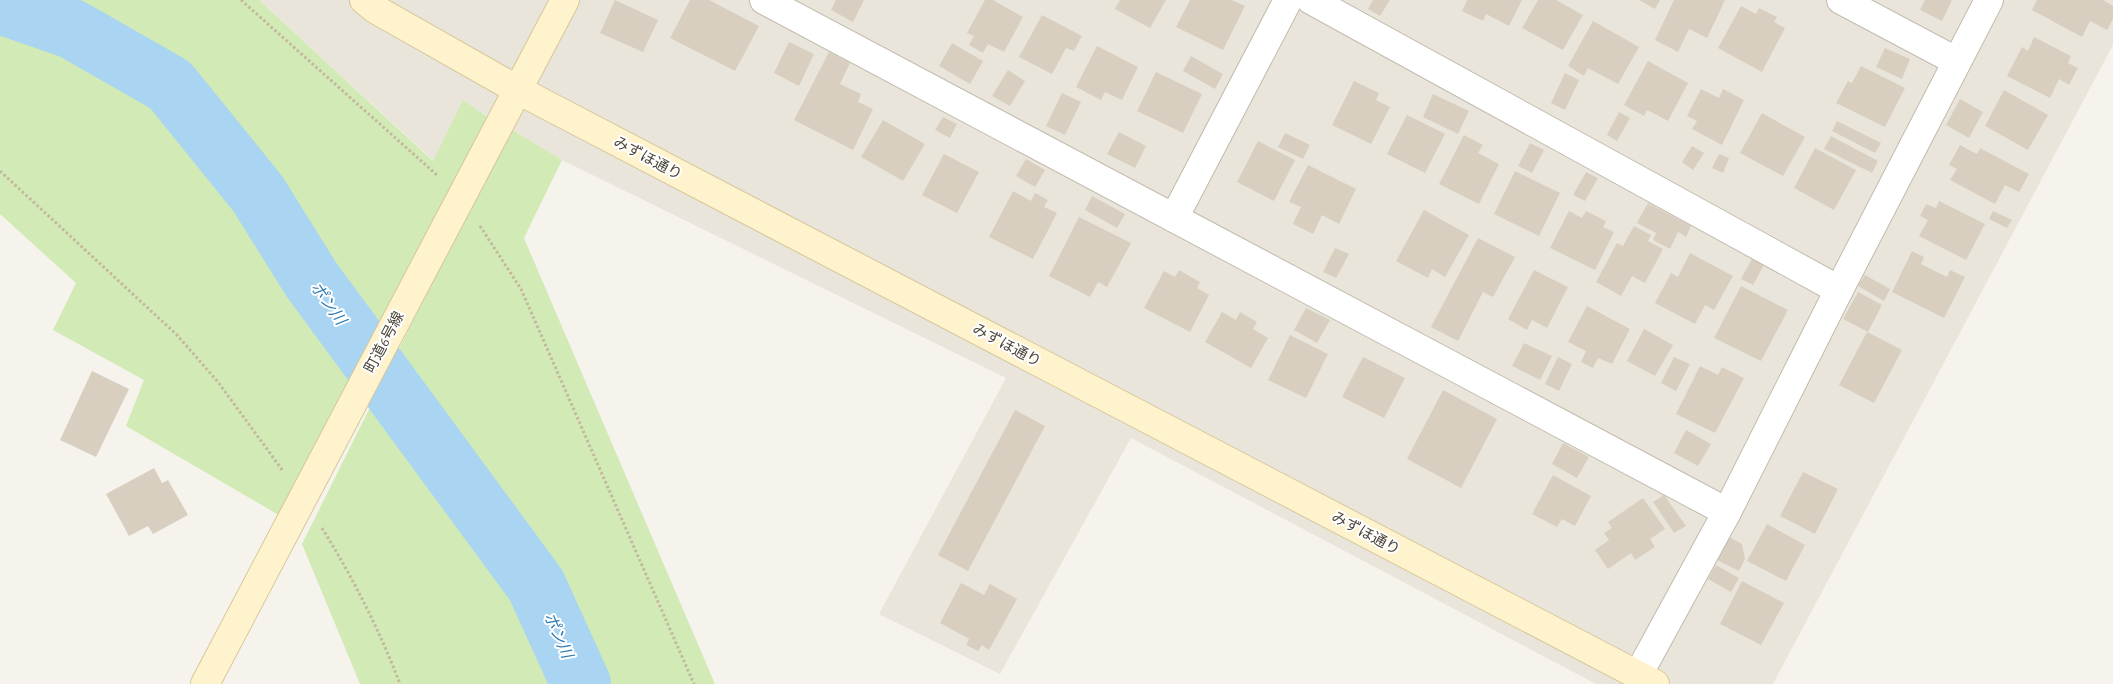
<svg xmlns="http://www.w3.org/2000/svg" width="2113" height="684" viewBox="0 0 2113 684" font-family="'Alegreya Sans','Noto Sans JP',sans-serif">
	<rect width="100%" height="100%" fill="#f6f3ec"/>
	<!-- residential -->
	<path fill="#eae5da" d="M259 0H2113V45L1773 684H1596L1131 438 1000 674 879 614 1006 378 562 160 463 101 434 161Z"/>
	<!-- green -->
	<g fill="#d2eab5">
		<path d="M0 0H259L433 161 463 100 500 125 289 521 126 426 144 380 53 330 76 283 0 214Z"/>
		<path d="M509 128 562 160 524 238 715 684H360L302 544Z"/>
	</g>
	<g fill="none" stroke-linecap="round" stroke-linejoin="round">
		<!-- river -->
		<path stroke="#a9d4f2" stroke-width="60" d="M0 4 72 29 170 85 258 194 311 279 536 585 581 684"/>
	</g>
	<!-- building -->
	<g fill="#d8cfc1">
		<path d="M615 0 658 20 643 52 600 33Z"/>
		<path d="M690 0H709L759 26 735 71 670 38Z"/>
		<path d="M836 0H864L853 22 831 10Z"/>
		<path d="M985 0H993L1023 17 1004 52 988 44 983 53 969 45 974 36 967 33Z"/>
		<path d="M1120 0H1166L1150 28 1115 9Z"/>
		<path d="M1190 0H1232L1245 6 1223 50 1176 27Z"/>
		<path d="M1373 0H1390L1380 16 1368 9Z"/>
		<path d="M1467 0H1522L1509 26 1486 14 1483 21 1462 11Z"/>
		<path d="M1538 0H1556L1583 15 1563 50 1522 28Z"/>
		<path d="M1639 0H1660L1655 9Z"/>
		<path d="M1674 0H1725L1707 38 1689 29 1678 52 1655 40Z"/>
		<path d="M1925 0H1952L1942 21 1920 10Z"/>
		<path d="M2037 0H2103L2113 6V19L2107 30 2090 21 2082 37 2032 10Z"/>
		<path d="M1741 6 1756 14 1759 8 1777 17 1774 22 1785 28 1762 72 1718 48Z"/>
		<path d="M1042 15 1082 36 1074 51 1066 48 1052 74 1019 57Z"/>
		<path d="M1593 21 1639 47 1618 84 1588 68 1584 76 1568 66Z"/>
		<path d="M2034 37 2071 56 2068 63 2078 68 2069 85 2059 79 2050 98 2007 76 2022 47 2028 51Z"/>
		<path d="M789 42 814 54 799 86 774 73Z"/>
		<path d="M952 43 983 61 970 84 939 66Z"/>
		<path d="M1097 46 1138 67 1122 100 1105 92 1101 100 1076 87Z"/>
		<path d="M1885 48 1910 59 1902 79 1876 67Z"/>
		<path d="M829 52 850 63 840 84 861 94 858 102 873 109 853 150 794 120Z"/>
		<path d="M1191 56 1223 74 1215 89 1183 71Z"/>
		<path d="M1648 61 1688 83 1668 121 1647 110 1644 116 1624 105Z"/>
		<path d="M1861 66 1905 88 1885 127 1836 103 1848 81 1852 83Z"/>
		<path d="M1008 70 1025 81 1010 106 992 96Z"/>
		<path d="M1156 72 1202 94 1183 133 1137 111Z"/>
		<path d="M1565 73 1579 80 1565 110 1551 103Z"/>
		<path d="M1354 81 1379 93 1376 100 1390 107 1371 144 1332 125Z"/>
		<path d="M1701 89 1719 98 1723 89 1744 100 1722 145 1692 129 1697 121 1687 116Z"/>
		<path d="M2004 90 2048 115 2028 150 1985 126Z"/>
		<path d="M1062 93 1081 102 1065 135 1046 126Z"/>
		<path d="M1433 94 1469 111 1458 134 1423 117Z"/>
		<path d="M1960 99 1983 112 1969 138 1946 125Z"/>
		<path d="M1619 112 1630 118 1617 141 1607 135Z"/>
		<path d="M1762 113 1805 137 1783 176 1740 153Z"/>
		<path d="M1407 115 1445 134 1425 173 1387 154Z"/>
		<path d="M943 117 957 124 950 138 935 130Z"/>
		<path d="M883 120 925 144 903 181 861 157Z"/>
		<path d="M1837 121 1881 143 1875 153 1832 131Z"/>
		<path d="M1119 132 1146 146 1135 168 1107 154Z"/>
		<path d="M1285 133 1310 145 1303 159 1278 147Z"/>
		<path d="M1464 135 1483 145 1478 153 1499 164 1479 204 1439 184Z"/>
		<path d="M1831 136 1878 161 1872 173 1824 149Z"/>
		<path d="M1258 141 1295 160 1274 201 1237 182Z"/>
		<path d="M1530 143 1544 150 1532 173 1518 166Z"/>
		<path d="M1960 145 1977 154 1980 148 2029 174 2019 192 2005 185 1995 204 1950 180 1957 169 1949 165Z"/>
		<path d="M1692 146 1704 153 1693 170 1682 162Z"/>
		<path d="M1815 148 1856 170 1834 210 1794 188Z"/>
		<path d="M944 154 979 172 957 213 922 195Z"/>
		<path d="M1719 154 1729 158 1723 173 1712 168Z"/>
		<path d="M1026 159 1045 170 1035 187 1016 176Z"/>
		<path d="M1308 165 1356 189 1339 224 1322 215 1313 234 1293 224 1301 207 1289 202Z"/>
		<path d="M1515 171 1560 193 1539 236 1494 214Z"/>
		<path d="M1586 172 1598 178 1585 201 1573 195Z"/>
		<path d="M1013 191 1031 201 1035 193 1048 200 1044 207 1057 213 1033 259 989 237Z"/>
		<path d="M1092 196 1125 214 1117 228 1085 210Z"/>
		<path d="M1939 201 1985 224 1966 260 1919 236 1928 220 1920 216 1926 204 1936 208Z"/>
		<path d="M1648 203 1691 226 1686 237 1678 232 1670 249 1653 240 1656 233 1637 223Z"/>
		<path d="M1424 210 1469 235 1445 277 1432 269 1428 278 1396 261Z"/>
		<path d="M1569 211 1582 218 1586 211 1606 221 1603 227 1614 232 1595 270 1550 248Z"/>
		<path d="M1993 211 2012 220 2007 228 1989 219Z"/>
		<path d="M1079 217 1131 243 1107 287 1098 282 1090 297 1049 276Z"/>
		<path d="M1634 226 1651 235 1648 241 1663 249 1645 283 1632 276 1621 296 1596 282 1617 243 1623 246Z"/>
		<path d="M1478 238 1515 257 1493 297 1483 292 1458 341 1431 327Z"/>
		<path d="M1335 248 1349 254 1336 278 1323 272Z"/>
		<path d="M1912 251 1924 257 1921 264 1947 277 1950 270 1965 277 1944 318 1892 292Z"/>
		<path d="M1690 253 1733 276 1714 310 1705 305 1695 324 1655 303 1671 273 1678 277Z"/>
		<path d="M1752 259 1764 265 1753 285 1741 279Z"/>
		<path d="M1179 270 1200 282 1197 288 1209 295 1190 332 1144 308 1164 271 1175 277Z"/>
		<path d="M1534 270 1568 287 1547 328 1532 320 1527 330 1508 319Z"/>
		<path d="M1865 275 1890 289 1884 301 1858 286Z"/>
		<path d="M1741 286 1788 310 1761 361 1714 338Z"/>
		<path d="M1858 292 1882 305 1868 332 1843 319Z"/>
		<path d="M1587 306 1630 329 1612 364 1598 358 1593 368 1581 362 1586 351 1568 342Z"/>
		<path d="M1306 308 1330 320 1317 343 1294 330Z"/>
		<path d="M1222 312 1236 320 1240 312 1257 322 1253 329 1268 338 1251 368 1205 342Z"/>
		<path d="M1644 329 1673 345 1655 376 1627 361Z"/>
		<path d="M1867 332 1902 350 1874 403 1839 385Z"/>
		<path d="M1290 335 1328 354 1306 398 1268 380Z"/>
		<path d="M1524 343 1552 356 1540 380 1512 366Z"/>
		<path d="M1363 357 1405 378 1384 418 1342 397Z"/>
		<path d="M1558 357 1572 364 1559 391 1545 384Z"/>
		<path d="M1674 357 1690 364 1676 391 1661 383Z"/>
		<path d="M1700 366 1718 375 1722 367 1744 378 1715 433 1676 414Z"/>
		<path d="M92 371 129 389 96 457 60 440Z"/>
		<path d="M1443 390 1497 419 1461 488 1407 459Z"/>
		<path d="M1015 410 1045 426 968 571 938 555Z"/>
		<path d="M1686 430 1711 444 1698 466 1674 453Z"/>
		<path d="M1563 443 1589 457 1577 478 1552 464Z"/>
		<path d="M154 468 162 483 168 480 188 515 153 534 148 526 129 536 106 494Z"/>
		<path d="M1803 472 1838 489 1815 534 1780 516Z"/>
		<path d="M1553 475 1591 496 1575 526 1562 519 1557 527 1532 514Z"/>
		<path d="M1664 495 1686 526 1674 533 1653 502Z"/>
		<path d="M1643 498 1665 529 1650 539 1655 547 1635 560 1631 553 1608 569 1595 550 1609 540 1604 533 1612 528 1608 522Z"/>
		<path d="M1767 524 1805 545 1786 581 1747 561Z"/>
		<path d="M1729 537 1742 544 1745 559 1739 571 1717 560Z"/>
		<path d="M1716 565 1739 578 1731 592 1708 579Z"/>
		<path d="M1742 581 1784 603 1761 645 1720 624Z"/>
		<path d="M961 583 984 595 990 584 1017 599 989 650 982 645 978 651 966 645 969 639 940 623Z"/>
	</g>
	<g fill="none" stroke-linecap="round" stroke-linejoin="round">
		<!-- street casing -->
		<g stroke="#c2bbae" stroke-width="30">
			<g id="street">
				<path d="M764 0 1727 512"/>
				<path d="M1311 0 1839 290"/>
				<path d="M1841 0 1956 61"/>
				<path d="M1174 218 1288 0"/>
				<path d="M1638 675 1727 512 1839 290 1989 0"/>
			</g>
		</g>
		<!-- secondary casing -->
		<g stroke="#d6c79b" stroke-width="30">
			<g id="secondary">
				<path d="M364 0 375 9 518 90 1655 684"/>
				<path d="M205 684 565 0"/>
			</g>
		</g>
		<!-- path -->
		<g stroke="#c4b79f" stroke-width="3" stroke-dasharray="2.5 2.5" stroke-linecap="butt">
			<path d="M241 0 438 176"/>
			<path d="M0 171 177 335 218 382 283 471"/>
			<path d="M480 226 521 289 694 684"/>
			<path d="M322 528C353 578 379 629 400 684"/>
		</g>
		<!-- street -->
		<use href="#street" stroke="#fff" stroke-width="28"/>
		<!-- secondary -->
		<use href="#secondary" stroke="#fff3cd" stroke-width="28"/>
	</g>
	<g text-anchor="middle" stroke-width="4" stroke-linejoin="round" paint-order="stroke">
		<!-- street labels -->
		<g font-size="15" fill="#4b4439" stroke="#fff">
			<text transform="translate(648 158) rotate(28)" y="5">みずほ通り</text>
			<text transform="translate(384 342) rotate(-62)" y="5">町道6号線</text>
			<text transform="translate(1007 345) rotate(28)" y="5">みずほ通り</text>
			<text transform="translate(1366 533) rotate(28)" y="5">みずほ通り</text>
		</g>
		<!-- water labels -->
		<g font-size="16" font-style="italic" fill="#2e7ab2" stroke="#fff">
			<text transform="translate(329 303) rotate(54)" y="6">ポン川</text>
			<text transform="translate(559 635) rotate(66)" y="6">ポン川</text>
		</g>
	</g>
</svg>
